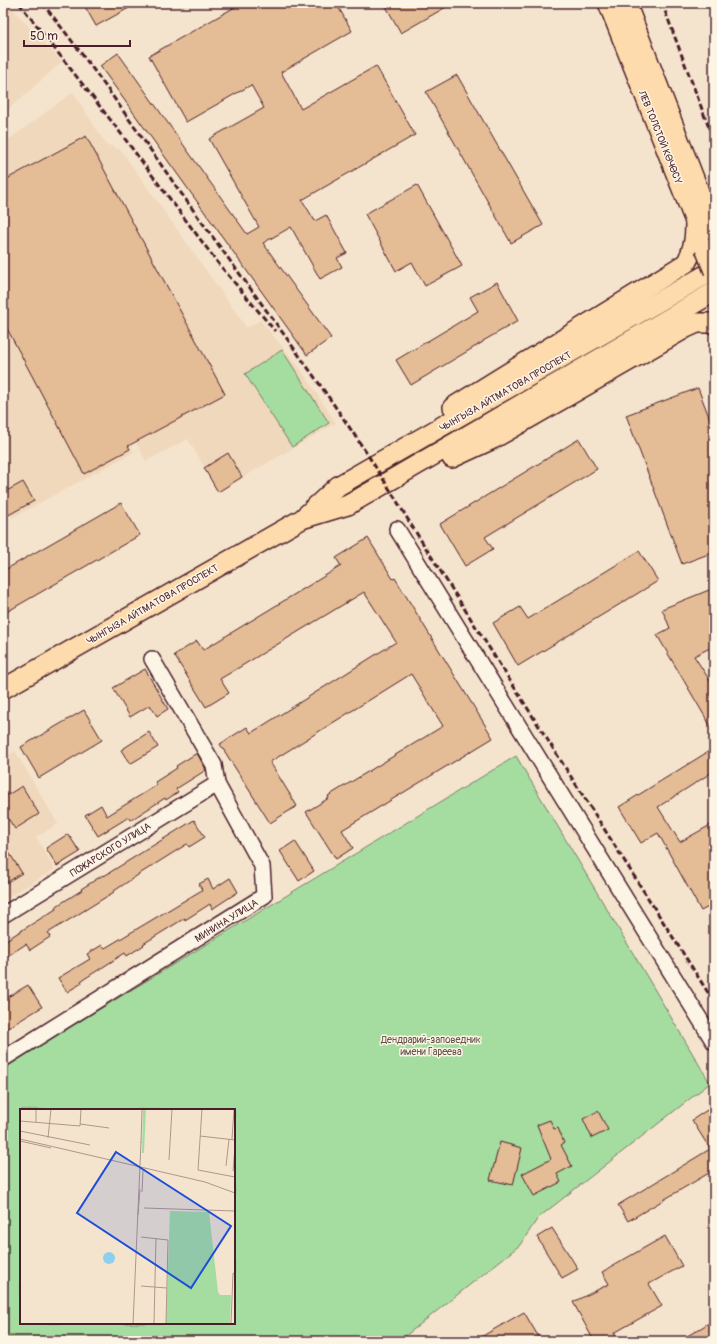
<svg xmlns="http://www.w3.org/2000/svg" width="717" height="1344" viewBox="0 0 717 1344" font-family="Pangolin,sans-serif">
	<rect width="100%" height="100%" fill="#f5e4cd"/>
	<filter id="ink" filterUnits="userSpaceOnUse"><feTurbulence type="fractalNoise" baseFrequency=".025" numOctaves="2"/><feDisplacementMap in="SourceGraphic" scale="8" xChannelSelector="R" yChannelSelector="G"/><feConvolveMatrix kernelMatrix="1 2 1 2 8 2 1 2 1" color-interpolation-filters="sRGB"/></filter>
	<g filter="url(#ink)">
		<!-- built -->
		<g fill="#f0d8bc">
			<path d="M3 3H7L62 62 3 114Z"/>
			<path d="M73 92 106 144 121 150 247 328 260 320 300 368 336 423 218 492 188 439 146 461 3 199V144Z"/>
			<path d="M3 211 134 452 12 518 3 501Z"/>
			<path d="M15 751 58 824 36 837 55 869 3 900V758Z"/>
		</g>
		<!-- green -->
		<g fill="#a5dda1" stroke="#787e66" fill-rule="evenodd">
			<path d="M282 350 329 423 292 447 245 374Z"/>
			<path d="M516 756 710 1083 538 1218 520 1245 399 1341H3V1068ZM21 1110H234V1323H21Z"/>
		</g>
		<!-- building -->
		<g fill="#e4bc95" stroke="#4a1f2b">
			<path d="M83 3H138L96 26Z"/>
			<path d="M242 3H336L352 31 281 72 301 109 376 66 415 135 302 200 315 221 326 215 347 253 337 258 342 267 320 279 291 227 263 243 331 338 307 355 100 66 118 53 247 234 259 227 209 139 264 108 251 85 186 122 149 56Z"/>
			<path d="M384 3H453L401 33Z"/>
			<path d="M457 75 543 225 511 243 426 92Z"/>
			<path d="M86 136 225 394 128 446 130 449 84 474 3 321V181Z"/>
			<path d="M417 185 462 266 425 286 412 262 396 271 365 214Z"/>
			<path d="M497 282 518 321 483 341V342L411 385 396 360 478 311 470 297Z"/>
			<path d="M698 388 714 430V552L682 564 626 415Z"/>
			<path d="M579 439 597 469 485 537 493 549 465 566 440 524Z"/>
			<path d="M228 453 242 477 218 492 204 468Z"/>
			<path d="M23 482 34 501 3 518V493Z"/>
			<path d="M121 503 140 535 3 614V571Z"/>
			<path d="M368 538 393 579 395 578 442 655 493 738 342 830 353 848 336 859 306 812 329 798 328 796 443 726 411 674 270 762 297 806 270 823 220 744 247 727 251 733 396 642 364 592 220 679 229 693 206 707 174 655 197 641 203 650 341 566 336 558Z"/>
			<path d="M639 551 658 581 518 666 493 623 520 607 528 619Z"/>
			<path d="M714 588V646L694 656 714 687V732L657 635 670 628 662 609Z"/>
			<path d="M145 669 168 709 157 716 150 705 130 717 113 688Z"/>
			<path d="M84 710 102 740 39 778 21 747Z"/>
			<path d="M149 732 158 747 130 764 121 750Z"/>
			<path d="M714 748V771L658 807 680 842 714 823V904L701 911 658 833 641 843 619 807Z"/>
			<path d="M197 753 206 770 176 789 178 792 166 800 165 798 131 820 129 817 98 836 85 815 101 805 107 816 157 785 155 782 177 768 176 766Z"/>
			<path d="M22 786 39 814 15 829 3 811V798Z"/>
			<path d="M194 820 205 837 189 847 187 844 141 873 114 891V892L48 933 50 937 30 950 26 944 3 959V942L56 909 55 907 82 890 81 889 103 875 104 876Z"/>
			<path d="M68 834 80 852 57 866 46 848Z"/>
			<path d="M295 841 314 871 299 881 280 851Z"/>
			<path d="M3 843 22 873 3 885Z"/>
			<path d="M230 878 238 892 212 909 210 904 185 920V918L143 944 144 945 127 956 125 953 81 981 82 983 67 992 58 978 90 959 87 954 102 945 105 948 202 890 199 884 208 879 213 889Z"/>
			<path d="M28 985 42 1007 3 1031V1000Z"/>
			<path d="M707 1110 714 1122V1170L628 1221 618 1205 710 1149 692 1120Z"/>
			<path d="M598 1111 608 1130 592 1138 583 1119Z"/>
			<path d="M550 1120 554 1129 558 1128 564 1143 561 1145 572 1166 557 1174 561 1182 534 1196 522 1174 551 1159 537 1125Z"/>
			<path d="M500 1142 522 1148 513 1185 490 1180Z"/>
			<path d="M552 1228 578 1269 562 1278 537 1237Z"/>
			<path d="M665 1236 682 1266 649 1284 662 1306 614 1333 618 1341H594L573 1302 609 1284 602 1272Z"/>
			<path d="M524 1312 541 1341H474Z"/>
			<path d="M714 1320V1341H679Z"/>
		</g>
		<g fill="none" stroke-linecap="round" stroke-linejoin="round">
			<!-- minor casing -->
			<g stroke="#4a1f2b" stroke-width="18">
				<g id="minor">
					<path d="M397 529 714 1042"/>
					<path d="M3 915 217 784"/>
					<path d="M3 1059 264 896 262 866 217 784 214 765 152 659"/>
				</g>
			</g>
			<!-- major casing -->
			<g stroke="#4a1f2b" stroke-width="22">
				<g id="major">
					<path d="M608 3 700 234"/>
					<path d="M626 3 714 230"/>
					<path d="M453 407 686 263C694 250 695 237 695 222"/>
					<path d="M452 458 493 439 686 328 697 323H714"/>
					<path d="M305 518 348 505 714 292"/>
					<path d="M3 689 302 519 338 486 714 270"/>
				</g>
			</g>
			<!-- minor -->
			<use href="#minor" stroke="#fcf5e5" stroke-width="15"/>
			<!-- major -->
			<use href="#major" stroke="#fedbac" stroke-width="19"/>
			<!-- rail -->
			<g stroke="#4a1f2b" stroke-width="3" stroke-dasharray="6 3" stroke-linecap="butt">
				<path d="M19 3 116 127 218 263 275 331"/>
				<path d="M42 3C100 74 150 151 204 225 275 323 349 419 410 523L714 1002"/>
				<path d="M662 3 714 141"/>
			</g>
			<!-- major-bridge casing -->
			<g stroke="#4a1f2b" stroke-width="22" stroke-linecap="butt">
				<path id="major-bridge" d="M705 248 714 271"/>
			</g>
			<!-- major-bridge -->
			<use href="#major-bridge" stroke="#fedbac" stroke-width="19"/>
		</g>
	</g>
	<g text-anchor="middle" stroke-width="3" stroke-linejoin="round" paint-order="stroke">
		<!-- street labels -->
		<g font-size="10" fill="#4a1f2b" stroke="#fcf5e5">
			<text transform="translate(661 137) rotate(68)" y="4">ЛЕВ ТОЛСТОЙ КӨЧӨСҮ</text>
			<text transform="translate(505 391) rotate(-30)" y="4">ЧЫНГЫЗА АЙТМАТОВА ПРОСПЕКТ</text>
			<text transform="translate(152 604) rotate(-30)" y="4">ЧЫНГЫЗА АЙТМАТОВА ПРОСПЕКТ</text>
			<text transform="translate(110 849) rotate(-32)" y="4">ПОЖАРСКОГО УЛИЦА</text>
			<text transform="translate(226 920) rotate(-32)" y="4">МИНИНА УЛИЦА</text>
		</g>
		<!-- park labels -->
		<g font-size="10" fill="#614e48" stroke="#fcf5e5">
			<text x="431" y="1043">Дендрарий-заповедник<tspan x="431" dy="12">имени Гареева</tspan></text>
		</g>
	</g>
	<!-- overview -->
	<g transform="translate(20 1109)">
		<rect width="215" height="215" fill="#f5e4cd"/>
		<path d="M123 0H126L124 44H122ZM150 102 189 103 198 183 200 186H211L210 215H146Z" fill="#a5dda1"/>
		<path d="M83 149a6 6 0 1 1 12 0a6 6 0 1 1-12 0Z" fill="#8ccfee"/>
		<path fill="none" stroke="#b1958c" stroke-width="1" d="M182 0 178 61 215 68M0 12 60 17 61 0M16 13V0M60 15 89 19M0 22 70 36M180 27 215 31M28 29 31 0M0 30 185 73 215 84M212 30 214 0M0 32 31 39M121 34 122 0M149 51 152 0M206 57 209 30M213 62 215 38M122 83 123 62 126 59M124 99 215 102M118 106 120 80M121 128 148 131 146 215M121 177 147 179M113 215 121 33M134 215 136 129M211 215 213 164 215 165"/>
		<path fill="#1d4ed8" fill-opacity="0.15" stroke="#1d4ed8" stroke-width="2" d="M96 43 211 117 171 179 57 104Z"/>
		<rect width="215" height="215" fill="none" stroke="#4a1f2b" stroke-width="2"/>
	</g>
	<!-- margin -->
	<rect width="717" height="1344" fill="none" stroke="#fcf5e5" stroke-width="16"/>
	<rect x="8" y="8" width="701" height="1328" fill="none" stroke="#4a1f2b" stroke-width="1.5" filter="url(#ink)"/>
	<!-- scale -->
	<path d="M24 40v6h106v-6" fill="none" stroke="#4a1f2b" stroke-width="2"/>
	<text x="30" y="40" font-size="12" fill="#4a1f2b" stroke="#fcf5e5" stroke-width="3" paint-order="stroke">50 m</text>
</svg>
